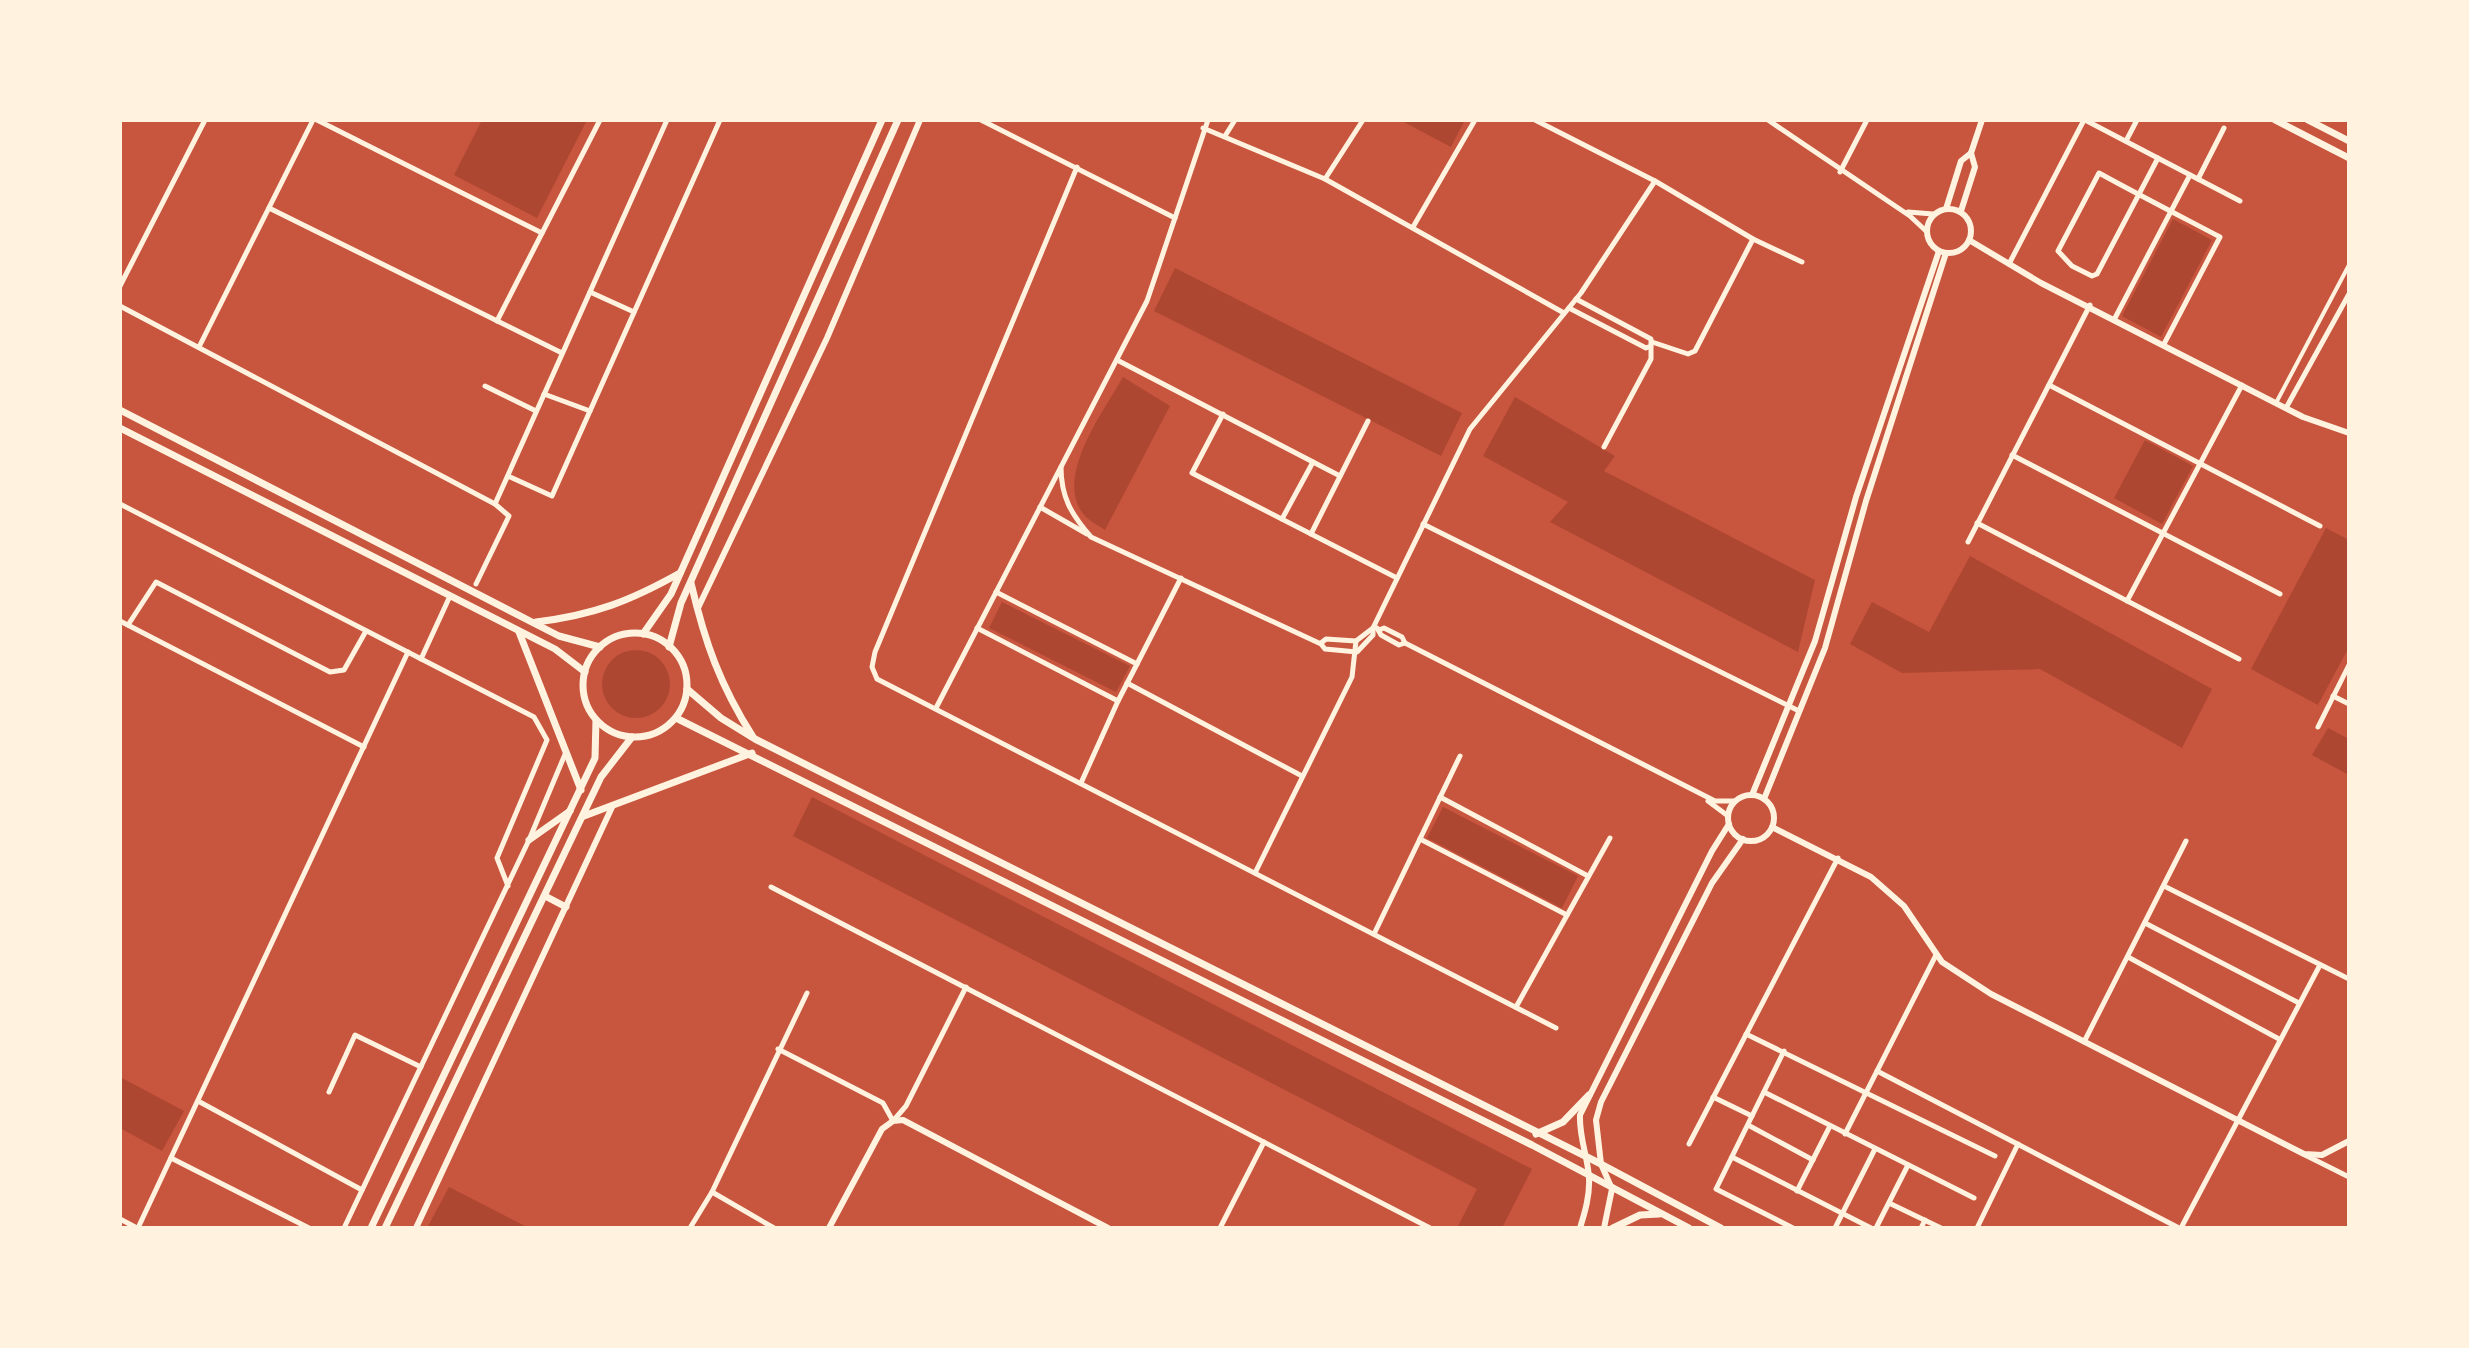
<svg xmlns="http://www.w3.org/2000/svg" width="2469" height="1348" viewBox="0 0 2469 1348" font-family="'Fira Sans',sans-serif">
	<rect width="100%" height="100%" fill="#c8553d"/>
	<!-- green -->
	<g fill="#ae4732">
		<path d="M482 120H587L537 218 454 175Z"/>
		<path d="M1400 120H1465L1451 147Z"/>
		<path d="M2173 219 2212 240 2161 337 2122 316Z"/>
		<path d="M1175 268 1462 413 1441 456 1154 311Z"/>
		<path d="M1123 377 1170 406 1105 530C1099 526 1089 521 1084 515 1053 478 1104 411 1123 377Z"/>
		<path d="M1515 397 1615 456 1604 471 1815 580 1798 652 1550 522 1568 502 1483 456Z"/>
		<path d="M2145 440 2193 466 2162 524 2114 498Z"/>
		<path d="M2326 528 2349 540V647L2318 705 2251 669Z"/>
		<path d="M1970 556 2212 689 2182 748 2040 669 1902 673 1850 644 1872 602 1929 632Z"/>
		<path d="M1002 602 1130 666 1116 692 989 628Z"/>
		<circle cx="636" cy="684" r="34"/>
		<path d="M2328 728 2349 739V775L2312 755Z"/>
		<path d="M812 797 1532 1169 1502 1228H1457L1477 1189 793 836Z"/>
		<path d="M1443 807 1578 876 1562 908 1427 838Z"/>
		<path d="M120 1077 184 1111 162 1151 120 1128Z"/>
		<path d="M449 1187 529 1228H427Z"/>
	</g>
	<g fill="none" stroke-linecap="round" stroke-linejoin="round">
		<!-- pedestrian -->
		<path stroke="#fff3e0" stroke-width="4" d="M2276 403 2349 265"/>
		<!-- minor -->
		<g stroke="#fff3e0" stroke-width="5">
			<path d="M317 120 542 233"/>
			<path d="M981 120 1175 218"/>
			<path d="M1535 120 1655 181 1753 239 1802 262"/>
			<path d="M1768 120 1910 216 1926 231"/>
			<path d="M2085 120 2240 201"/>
			<path d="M1203 128 1325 179 1564 313"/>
			<path d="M1225 136 1235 120"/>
			<path d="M2126 141 2137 120"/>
			<path d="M2158 158 2097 274 2092 276 2072 266 2058 251 2099 173C2139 195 2180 216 2220 237L2164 344"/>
			<path d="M1077 167 875 652 872 667 877 679 1556 1028"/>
			<path d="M1840 172 1867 120"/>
			<path d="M1325 179 1363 120"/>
			<path d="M2198 179 2224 128"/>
			<path d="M269 208 562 353"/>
			<path d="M1908 212 1933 214"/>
			<path d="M1413 227 1475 120"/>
			<path d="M2009 264 2084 120"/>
			<path d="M120 286 205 120"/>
			<path d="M590 292 634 312"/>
			<path d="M120 306 495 504 509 516 476 584"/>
			<path d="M1569 308 1646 348 1651 346V339L1576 299"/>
			<path d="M2115 318 2190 175"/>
			<path d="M497 321 600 120"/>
			<path d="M1652 342 1688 354 1695 351 1753 239"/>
			<path d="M199 347 313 120"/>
			<path d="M1117 360 1340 476"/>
			<path d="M2049 385 2320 526"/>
			<path d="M485 386 536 411"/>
			<path d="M544 394 590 411"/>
			<path d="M2286 408 2349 294"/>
			<path d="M1223 414 1192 473 1397 578"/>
			<path d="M1604 447 1651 359V347"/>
			<path d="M2012 455 2280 594"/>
			<path d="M1061 467C1061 497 1071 514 1091 537L1321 644 1325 649 1357 652 1373 635V628L1470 429 1581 293 1655 181"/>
			<path d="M508 476 552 496 720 120"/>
			<path d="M120 504 534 717 547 740 497 858 508 886"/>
			<path d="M495 504 667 120"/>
			<path d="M1040 507 1087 534"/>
			<path d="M1282 519 1313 462"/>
			<path d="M1977 523 2239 659"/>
			<path d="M1423 524 1799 711"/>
			<path d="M1311 534 1368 421"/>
			<path d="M1968 542 2090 305"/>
			<path d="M2127 601 2242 385"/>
			<path d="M120 621 364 747"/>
			<path d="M128 625 156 582 330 672 344 670 366 631"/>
			<path d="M977 628 1118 701 1137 664 996 592"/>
			<path d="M1377 628 1381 635 1399 645 1405 643"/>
			<path d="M1379 630 1384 628 1402 637 1405 643 1715 801H1735"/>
			<path d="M1321 643 1326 639 1356 641 1373 628"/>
			<path d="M421 659 450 596"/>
			<path d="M1137 664 1181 578"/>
			<path d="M1127 683 1302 776"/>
			<path d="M2333 696 2349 704"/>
			<path d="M936 708 1147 301 1208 120"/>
			<path d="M2318 727 2349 665"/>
			<path d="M1081 783 1118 701"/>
			<path d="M1440 797 1588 876"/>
			<path d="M1708 801 1728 816"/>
			<path d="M1420 839 1567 915"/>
			<path d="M1255 873 1352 677 1356 641"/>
			<path d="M2164 886 2349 979"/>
			<path d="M771 887 1430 1228"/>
			<path d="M2145 923 2299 1003"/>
			<path d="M1374 934 1460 756"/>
			<path d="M2128 957 2279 1039"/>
			<path d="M1516 1007 1610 838"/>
			<path d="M1746 1034 1995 1156"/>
			<path d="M2084 1042 2186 841"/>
			<path d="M778 1049 883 1103 893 1121 906 1106 966 987"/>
			<path d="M1784 1051 1716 1189 1793 1228"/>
			<path d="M1877 1071 2179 1228"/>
			<path d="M329 1092 355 1035 421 1067"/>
			<path d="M1764 1092 1974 1198"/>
			<path d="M1713 1097 1752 1116"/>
			<path d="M198 1101 362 1190"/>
			<path d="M1748 1125 1813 1160"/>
			<path d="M1845 1134 1936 955"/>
			<path d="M1689 1144 1838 858"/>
			<path d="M2305 1155 2349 1177"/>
			<path d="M1732 1157 1871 1228"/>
			<path d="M171 1158 309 1228"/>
			<path d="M1797 1191 1830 1126"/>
			<path d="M712 1192 774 1228"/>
			<path d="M1889 1203 1941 1228"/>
			<path d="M120 1219 137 1228"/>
			<path d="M138 1228 408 652"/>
			<path d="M344 1228 529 840 566 752"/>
			<path d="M690 1228 712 1192 807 993"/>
			<path d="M1220 1228 1264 1142"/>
			<path d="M1835 1228 1875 1149"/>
			<path d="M1876 1228 1908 1165"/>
			<path d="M1921 1228 1925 1220"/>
			<path d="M1977 1228 2018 1144"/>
			<path d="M2181 1228 2320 965"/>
		</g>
		<!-- tertiary -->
		<g stroke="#fff3e0" stroke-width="6">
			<circle cx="1949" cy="231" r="22"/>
			<path d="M1946 209 1961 161 1971 153 1982 120"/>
			<path d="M1961 211 1975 167 1971 153"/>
			<path d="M1969 240 2041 283 2303 417 2349 433"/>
			<path d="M698 608 827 338 920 120"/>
			<path d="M1752 795 1815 641 1856 497 1939 251"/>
			<circle cx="1751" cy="818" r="23"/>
			<path d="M1764 799 1825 648 1866 501 1946 253"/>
			<path d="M1772 827 1871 877 1904 906 1942 962 1991 994 2304 1154 2322 1155 2349 1141"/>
			<path d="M416 1228 613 805"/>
			<path d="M829 1228 882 1129 893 1121 903 1120 1108 1228"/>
			<path d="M1580 1228C1585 1212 1590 1195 1589 1178 1588 1157 1579 1138 1580 1115L1712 851 1729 824"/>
			<path d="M1604 1228 1612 1189 1601 1164 1596 1120 1601 1102 1712 883 1743 839"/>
		</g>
		<!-- secondary -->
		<g stroke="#fff3e0" stroke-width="7">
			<path d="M2275 120 2349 158"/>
			<path d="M2308 120 2349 141"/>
			<path d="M120 410 559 636 600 647"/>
			<path d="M120 428 555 649 585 672"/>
			<path d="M691 583C705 643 720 685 753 737"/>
			<path d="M536 622C594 615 630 601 680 573"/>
			<path d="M519 632 581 790"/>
			<circle cx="635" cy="685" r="52"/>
			<path d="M643 634 671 594 882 120"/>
			<path d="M669 647 681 603 898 120"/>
			<path d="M687 689 721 718 755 739 1601 1164 1721 1228"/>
			<path d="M676 718 1532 1145 1689 1228"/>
			<path d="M584 816 752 753"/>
			<path d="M529 840 570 811"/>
			<path d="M545 896 566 907"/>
			<path d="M1536 1134 1563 1122 1589 1095"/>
			<path d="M371 1228 595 758 596 720"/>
			<path d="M385 1228 601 777 632 737"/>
			<path d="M1613 1228 1640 1215 1659 1214"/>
		</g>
	</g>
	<!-- border -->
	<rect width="2469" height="1348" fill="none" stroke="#fff3e0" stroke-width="244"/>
</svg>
